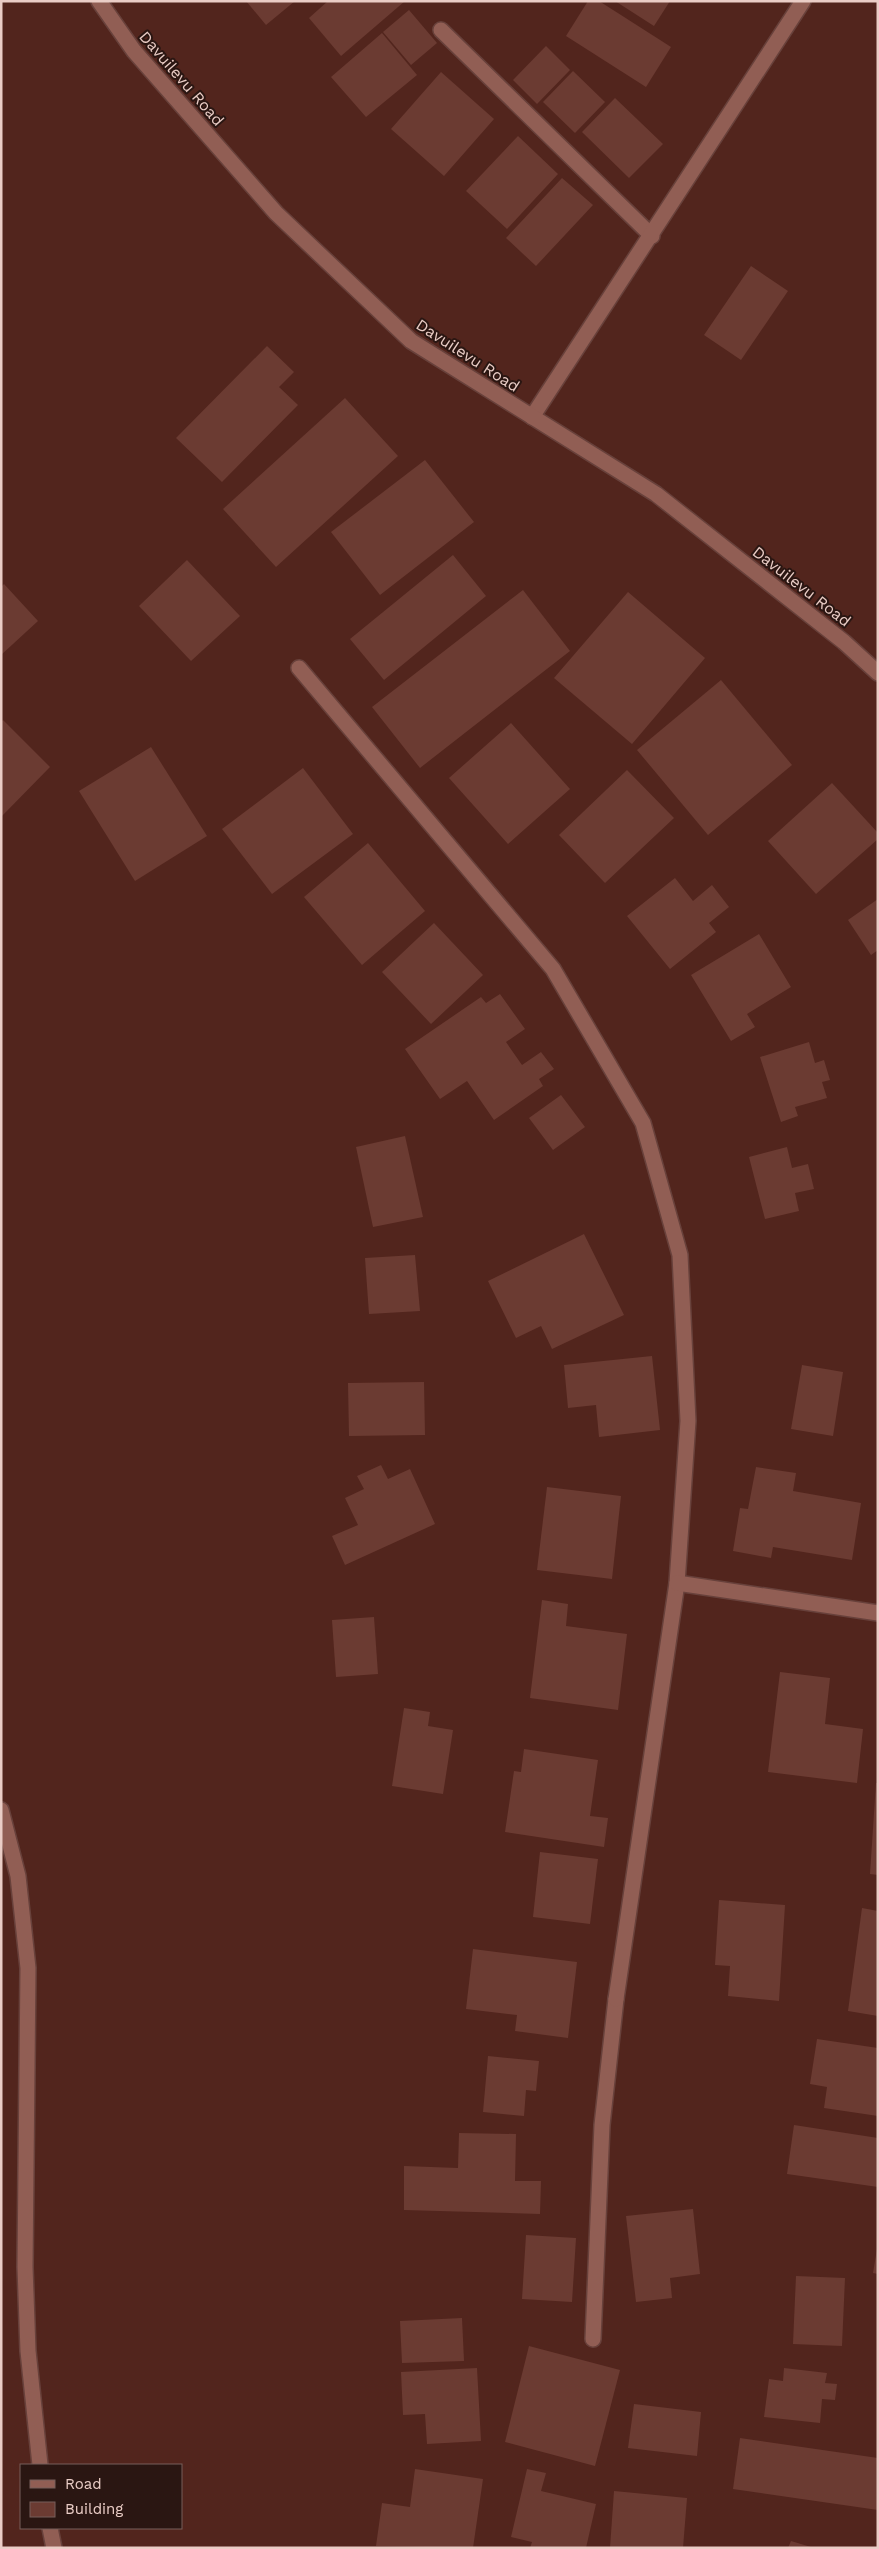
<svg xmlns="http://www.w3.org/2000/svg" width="879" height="2549" viewBox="0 0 879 2549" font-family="'Work Sans',sans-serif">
	<rect width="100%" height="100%" fill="#52251d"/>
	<!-- building -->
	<g fill="#6b3b32">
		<path d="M246 1H295L266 25Z"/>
		<path d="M328 1H405L341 56 309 18Z"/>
		<path d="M588 1H599L671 47 646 87 566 36Z"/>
		<path d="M615 1H670L654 26Z"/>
		<path d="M409 10 437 43 411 65 383 32Z"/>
		<path d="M382 33 417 75 366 117 331 77Z"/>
		<path d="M546 46 570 70 537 104 513 80Z"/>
		<path d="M573 71 605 102 575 133 543 102Z"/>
		<path d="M441 72 494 119 444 176 391 129Z"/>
		<path d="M615 98 663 144 629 178 582 132Z"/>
		<path d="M518 136 558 174 507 229 466 191Z"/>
		<path d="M562 178 593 205 536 266 506 238Z"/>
		<path d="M751 266 788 291 741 360 704 335Z"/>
		<path d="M267 346 294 372 279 387 298 405 222 482 176 438Z"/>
		<path d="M345 398 398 456 276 567 223 509Z"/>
		<path d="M425 460 474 522 380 595 331 532Z"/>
		<path d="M453 555 486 596 384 680 350 639Z"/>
		<path d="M187 560 240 616 191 661 139 606Z"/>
		<path d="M4 584 38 621 1 655V587Z"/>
		<path d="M523 590 570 651 420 768 372 707Z"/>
		<path d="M628 592 705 658 632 744 554 678Z"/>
		<path d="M721 680 792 765 708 835 637 750Z"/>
		<path d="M3 720 50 767 1 817V722Z"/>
		<path d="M511 723 570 789 508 844 449 778Z"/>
		<path d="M151 747 207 836 135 881 79 791Z"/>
		<path d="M303 768 353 834 272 894 222 829Z"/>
		<path d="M627 770 674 818 605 883 559 835Z"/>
		<path d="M832 783 878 833V839L816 894 768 841Z"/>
		<path d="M368 843 425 911 362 965 304 897Z"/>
		<path d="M675 878 693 901 712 885 729 907 709 923 716 932 670 969 627 916Z"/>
		<path d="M878 899V950L871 955 848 920Z"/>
		<path d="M434 923 483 975 431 1024 382 972Z"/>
		<path d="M759 934 791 987 747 1014 755 1027 731 1041 691 975Z"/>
		<path d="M500 994 525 1029 506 1042 522 1065 541 1052 554 1069 539 1079 543 1086 494 1120 467 1081 440 1099 405 1049 481 997 486 1003Z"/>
		<path d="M809 1042 815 1063 824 1060 830 1080 822 1082 827 1098 795 1107 798 1116 781 1122 760 1057Z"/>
		<path d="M561 1095 585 1127 553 1150 529 1118Z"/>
		<path d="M405 1136 423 1217 373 1227 356 1147Z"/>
		<path d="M787 1147 792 1168 808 1164 814 1189 795 1193 799 1211 765 1219 749 1157Z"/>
		<path d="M584 1234 624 1315 552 1349 541 1326 516 1338 488 1281Z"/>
		<path d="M415 1255 420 1311 369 1314 365 1258Z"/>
		<path d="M652 1356 660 1430 599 1437 596 1405 568 1408 564 1365Z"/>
		<path d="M802 1365 843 1372 833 1436 791 1429Z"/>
		<path d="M424 1382 425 1435 349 1436 348 1383Z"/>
		<path d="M381 1465 388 1479 410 1469 435 1524 345 1565 332 1536 358 1525 345 1498 364 1489 357 1476Z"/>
		<path d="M756 1467 796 1473 793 1491 861 1503 852 1560 773 1547 771 1558 733 1551 740 1508 748 1509Z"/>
		<path d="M547 1487 621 1496 612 1579 537 1570Z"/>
		<path d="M542 1600 568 1604 566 1626 627 1634 618 1710 530 1698Z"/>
		<path d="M374 1617 378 1674 336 1677 332 1620Z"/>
		<path d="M780 1672 830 1678 825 1724 863 1729 857 1783 768 1772Z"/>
		<path d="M404 1708 430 1712 428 1726 453 1730 443 1794 392 1786Z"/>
		<path d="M524 1749 598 1760 590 1816 608 1818 604 1847 505 1832 514 1771 521 1772Z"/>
		<path d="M876 1783H878V1875L870 1874Z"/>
		<path d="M540 1852 598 1859 590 1924 533 1917Z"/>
		<path d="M719 1900 785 1905 779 2001 728 1996 730 1966 715 1965Z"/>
		<path d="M862 1908 878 1911V2016L848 2011Z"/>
		<path d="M473 1949 577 1962 568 2038 515 2031 517 2015 466 2009Z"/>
		<path d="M817 2039 878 2048V2116L824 2108 827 2087 810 2084Z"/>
		<path d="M488 2056 539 2061 536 2091 526 2090 524 2116 483 2112Z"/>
		<path d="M794 2125 878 2138V2187L787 2174Z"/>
		<path d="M459 2133 516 2134 515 2181H541L540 2214 404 2210V2166L458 2168Z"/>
		<path d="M693 2209 700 2274 670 2278 672 2298 636 2302 626 2216Z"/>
		<path d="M526 2235 576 2238 572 2302 522 2299Z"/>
		<path d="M877 2249H878V2274L873 2273Z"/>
		<path d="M796 2276 845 2278 842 2346 793 2344Z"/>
		<path d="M462 2318 464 2361 402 2363 400 2321Z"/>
		<path d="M529 2346 620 2370 595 2466 505 2442Z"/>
		<path d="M477 2368 481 2441 427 2444 425 2414 403 2415 401 2372Z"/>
		<path d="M784 2368 827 2373 825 2383 837 2384 835 2400 822 2399 820 2423 764 2417 769 2379 783 2381Z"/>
		<path d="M634 2404 701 2412 697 2456 628 2448Z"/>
		<path d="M740 2438 878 2458V2510L733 2489Z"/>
		<path d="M415 2469 483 2479 473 2548 376 2546 382 2503 410 2507Z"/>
		<path d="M527 2469 546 2473 541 2491 596 2504 586 2548H530L532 2542 511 2537Z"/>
		<path d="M614 2491 687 2498 683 2548H610Z"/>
		<path d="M791 2541 811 2547V2548H788Z"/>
	</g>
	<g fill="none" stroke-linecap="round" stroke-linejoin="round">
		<!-- lane casing -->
		<g stroke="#68413b" stroke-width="18">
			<g id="lane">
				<path d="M441 30 652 236"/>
				<path d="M593 2339 602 2125 616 1999"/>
			</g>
		</g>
		<!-- street casing -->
		<g stroke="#68413b" stroke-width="18">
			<g id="street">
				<path d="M532 417 803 1"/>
				<path d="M299 668 553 969 643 1123 680 1255 688 1421 677 1583 616 1999"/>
				<path d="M677 1583 878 1613"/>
				<path d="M1 1810 18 1876 28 1968 25 2267 28 2351 40 2465"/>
				<path d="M50 2528 54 2548"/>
			</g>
		</g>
		<!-- secondary casing -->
		<g stroke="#68413b" stroke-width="18">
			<path id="secondary" d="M99 1 134 51 276 213 411 341 656 494 844 642 878 673"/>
		</g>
		<!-- lane -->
		<use href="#lane" stroke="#915e54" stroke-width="15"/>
		<!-- street -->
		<use href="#street" stroke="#915e54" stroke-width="15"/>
		<!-- secondary -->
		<use href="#secondary" stroke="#915e54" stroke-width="15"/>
	</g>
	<g text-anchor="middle" stroke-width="4" stroke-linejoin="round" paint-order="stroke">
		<!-- street labels -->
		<g font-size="16" fill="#eacdc6" stroke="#2a1612">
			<text transform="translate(182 78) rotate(49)" y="6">Davuilevu Road</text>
			<text transform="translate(468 355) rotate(33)" y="6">Davuilevu Road</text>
			<text transform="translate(802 586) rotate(38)" y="6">Davuilevu Road</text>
		</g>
	</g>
	<!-- border -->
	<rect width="879" height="2549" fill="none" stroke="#eacdc6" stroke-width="5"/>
	<!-- legend -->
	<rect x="20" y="2464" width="162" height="65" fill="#2a1612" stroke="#775f5a"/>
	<rect x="30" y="2480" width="25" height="8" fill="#915e54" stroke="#775f5a"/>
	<text x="65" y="2489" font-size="15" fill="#eacdc6">Road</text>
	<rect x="30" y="2502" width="25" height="15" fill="#6b3b32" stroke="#775f5a"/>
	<text x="65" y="2514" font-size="15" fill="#eacdc6">Building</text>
</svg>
